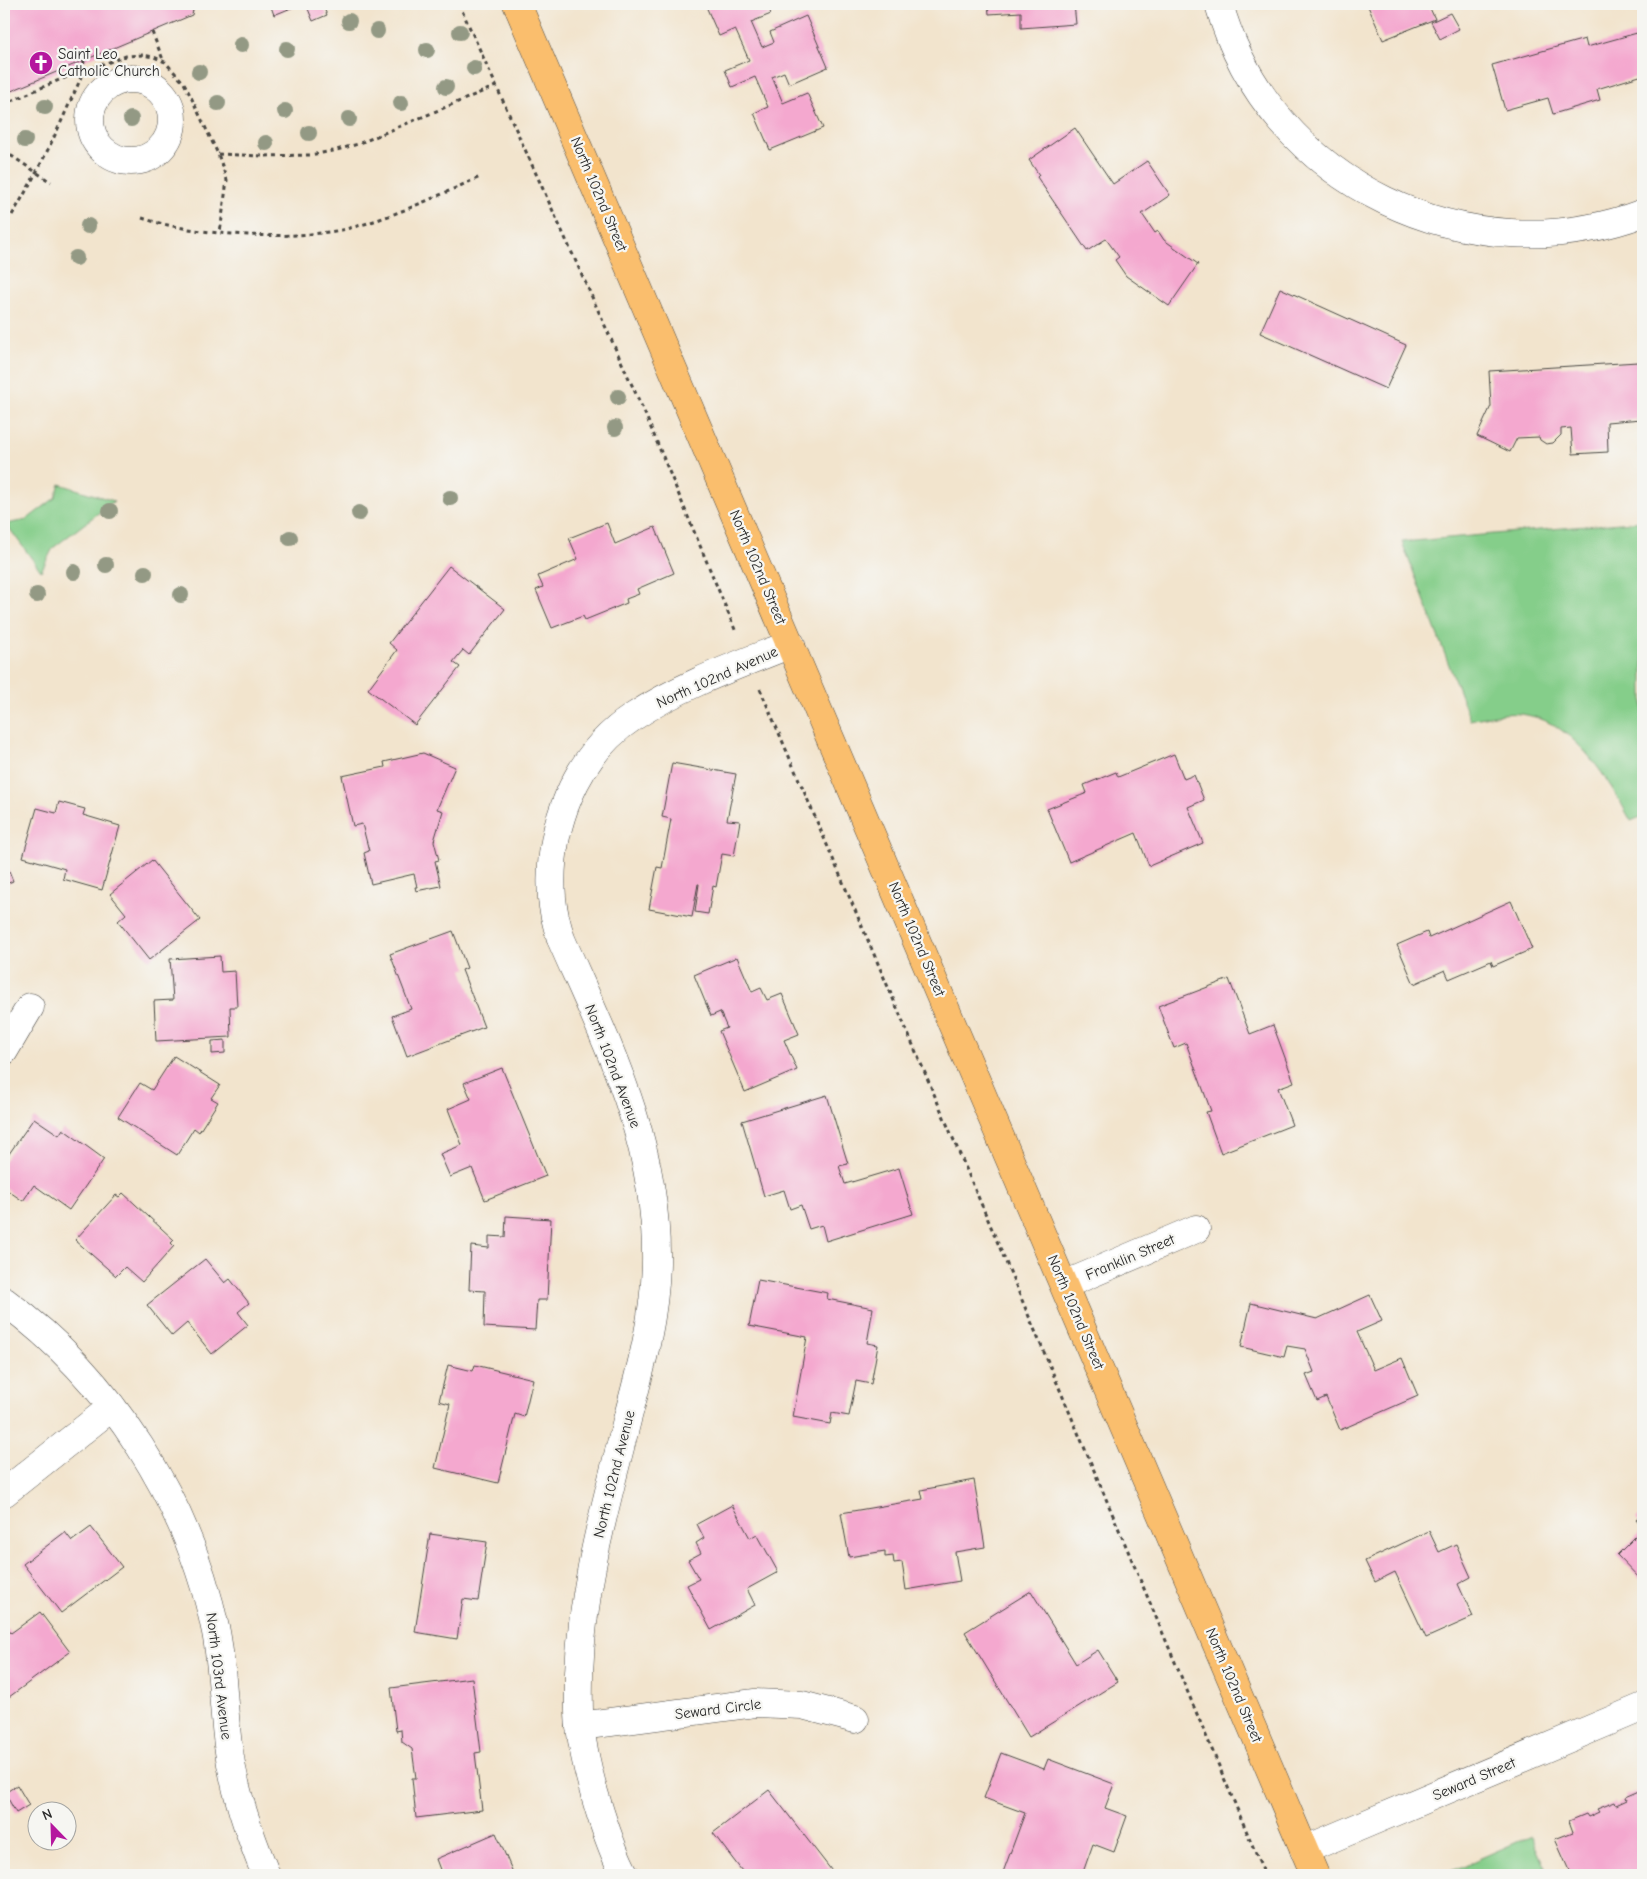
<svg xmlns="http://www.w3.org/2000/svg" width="1647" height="1879" viewBox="0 0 1647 1879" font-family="'Comic Neue',sans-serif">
	<rect width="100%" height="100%" fill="#f6f6f2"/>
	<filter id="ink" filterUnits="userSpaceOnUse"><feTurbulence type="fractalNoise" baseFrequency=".02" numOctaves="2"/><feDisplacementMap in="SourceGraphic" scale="10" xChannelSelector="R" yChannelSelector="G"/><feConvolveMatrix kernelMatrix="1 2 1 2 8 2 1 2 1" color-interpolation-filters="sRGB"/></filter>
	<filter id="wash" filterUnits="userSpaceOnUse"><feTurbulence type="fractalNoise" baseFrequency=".0096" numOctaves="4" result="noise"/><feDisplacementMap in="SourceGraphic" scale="20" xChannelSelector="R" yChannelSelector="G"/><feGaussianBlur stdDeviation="1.12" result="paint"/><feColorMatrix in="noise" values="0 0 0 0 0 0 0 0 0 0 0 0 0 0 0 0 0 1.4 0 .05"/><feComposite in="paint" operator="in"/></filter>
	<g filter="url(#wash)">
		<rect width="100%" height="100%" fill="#f2e4cd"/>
		<!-- green -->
		<g fill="#85ce8a" stroke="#587c5a">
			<path d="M60 484 114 501 53 548 41 571 6 524 26 520 55 498Z"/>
			<path d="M1643 521V816L1631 821C1609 781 1576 724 1527 715 1508 711 1489 716 1470 720L1402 542Z"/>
			<path d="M1531 1836 1548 1875H1453L1451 1871Z"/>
		</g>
		<g id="blocks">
			<!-- building -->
			<g fill="#f4a8cf">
				<path d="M4 4H194L192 15 4 94Z"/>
				<path d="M270 4H301L274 15Z"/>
				<path d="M306 4H322L327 15 313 21Z"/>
				<path d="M705 4H767L771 14 751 22 762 47 774 42 770 32 806 16 828 67 789 84 784 72 772 77 783 103 807 93 823 128 770 150 754 113 768 107 755 77 732 87 725 70 749 60 735 29 719 36Z"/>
				<path d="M988 4H1074L1076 24 1021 28V12L989 14Z"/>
				<path d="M1367 4H1428L1435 19 1383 40Z"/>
				<path d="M1450 13 1459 29 1440 39 1431 22Z"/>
				<path d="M1637 33 1643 54V75L1597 89 1600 100 1553 114 1548 98 1505 110 1492 65 1585 39 1587 47Z"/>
				<path d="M1075 128 1113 184 1147 161 1170 195 1142 214 1155 233 1158 231 1164 240 1198 264 1169 306 1126 276 1115 260 1119 257 1106 239 1087 251 1037 177 1039 175 1029 160Z"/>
				<path d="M1280 288 1406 345 1386 389 1260 333Z"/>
				<path d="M1638 362 1641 419 1607 422 1608 452 1573 454 1571 428 1561 429V435L1553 443 1546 444 1540 440 1539 437 1517 438 1510 452 1477 436 1491 406 1489 371Z"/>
				<path d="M607 523 615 544 655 527 674 573 637 589 639 594 626 599 627 603 585 620 583 616 552 628 536 590 543 587 538 576 578 559 569 538Z"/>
				<path d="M449 566 505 609 469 655 463 650 453 662 460 667 415 725 368 689 397 650 389 643Z"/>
				<path d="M423 753 455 767 437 809 443 811 434 841 439 860 435 861 441 886 416 891 415 887H417L414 874 371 884 364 853 369 851 362 824 353 826 342 776 385 767 384 762Z"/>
				<path d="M1174 754 1184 779 1194 775 1204 800 1188 807 1203 843 1149 866 1136 833 1069 862 1047 809 1087 793 1084 785 1116 772 1118 777Z"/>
				<path d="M672 763 736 774 727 820 740 821 734 856 722 854 716 887 713 886 708 914 695 912 699 884H698L692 917 649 909 657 867 662 868 671 819 662 817Z"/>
				<path d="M59 802 85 809 83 815 120 826 102 890 63 879 65 869 23 857 37 808 56 813Z"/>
				<path d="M4 858 13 881 4 885Z"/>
				<path d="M152 860 200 920 149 960 118 921 126 914 110 894Z"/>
				<path d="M1511 901 1532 949 1493 966 1491 961 1449 979 1445 970 1414 984 1397 945 1427 932 1429 938Z"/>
				<path d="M453 931 467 968 462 970 484 1027 407 1056 392 1016 411 1009 390 954Z"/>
				<path d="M220 956 221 972 235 971 237 1007H230L231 1037 156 1041 154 1001 173 1000 170 959Z"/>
				<path d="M737 957 752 992 761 988 767 1000 782 994 799 1034 784 1040 797 1070 745 1092 719 1031 727 1028 720 1012 711 1016 694 975Z"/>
				<path d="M1229 979 1250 1034 1273 1025 1294 1082 1278 1088 1292 1125 1221 1153 1206 1112 1211 1111 1186 1043 1174 1048 1158 1006Z"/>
				<path d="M225 1040V1053L212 1054V1041Z"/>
				<path d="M174 1056 220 1085 211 1098 218 1102 199 1132 194 1128 177 1155 118 1117 140 1083 152 1090Z"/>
				<path d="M502 1068 546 1176 485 1200 472 1168 450 1177 440 1154 462 1145 448 1109 471 1099 464 1083Z"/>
				<path d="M827 1095 848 1164 839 1166 845 1184 899 1168 913 1214 826 1241 822 1225 809 1229 801 1205 790 1209 784 1190 764 1196 742 1121Z"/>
				<path d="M34 1118 59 1135 63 1129 104 1159 69 1210 34 1185 23 1201 4 1188V1161Z"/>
				<path d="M123 1193 174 1240 171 1243 174 1246 142 1282 125 1267 116 1276 75 1240 116 1195 119 1197Z"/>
				<path d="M506 1216 551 1219 547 1300H537L535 1330 484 1327 485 1291 469 1290 471 1246 489 1248V1236L505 1237Z"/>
				<path d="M205 1259 225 1283 230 1279 249 1303 238 1312 248 1325 212 1354 187 1323 172 1336 147 1305Z"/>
				<path d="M758 1280 828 1293 827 1299 873 1308 867 1343 878 1345 871 1384 856 1381 849 1416 832 1413 830 1424 793 1417 807 1337 749 1326Z"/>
				<path d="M1370 1295 1382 1321 1357 1332 1374 1370 1402 1358 1418 1396 1340 1430 1326 1397 1317 1401 1306 1375 1314 1372 1305 1349 1287 1346 1284 1357 1241 1347 1251 1303 1317 1319Z"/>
				<path d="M448 1365 473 1371 475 1365 533 1379 524 1417 515 1414 498 1483 435 1468 450 1404 439 1401Z"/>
				<path d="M974 1480 985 1547 955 1552 960 1581 906 1590 902 1562 894 1563 893 1556 885 1557V1551L849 1557 841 1513 923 1499 921 1490Z"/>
				<path d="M732 1505 750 1538 757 1534 778 1572 747 1589 755 1605 711 1630 687 1585 699 1579 688 1560 701 1553 696 1543 704 1538 697 1524Z"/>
				<path d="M1643 1512V1527L1636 1519Z"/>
				<path d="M91 1527 122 1567 61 1613 23 1564 65 1532 72 1541Z"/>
				<path d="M1643 1529V1582L1617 1555Z"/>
				<path d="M1429 1531 1439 1552 1456 1544 1471 1577 1458 1584 1473 1617 1426 1638 1395 1572 1375 1582 1365 1561Z"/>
				<path d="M430 1534 487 1542 478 1601 463 1599 457 1639 415 1632Z"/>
				<path d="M1031 1591 1076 1664 1098 1650 1118 1682 1029 1737 965 1632Z"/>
				<path d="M40 1612 70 1652 5 1700 4 1633 8 1629 11 1633Z"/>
				<path d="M472 1678 481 1752 475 1753 482 1810 416 1818 412 1778H416L412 1749 402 1742 401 1730 396 1731 391 1688Z"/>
				<path d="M1001 1753 1044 1769 1048 1759 1114 1784 1105 1808 1127 1816 1114 1852 1093 1844 1082 1875H1002L1025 1813 984 1798Z"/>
				<path d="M17 1785 29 1805 16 1813 5 1793Z"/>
				<path d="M769 1790 835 1875H745L713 1833Z"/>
				<path d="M1642 1790 1643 1794V1875H1571L1555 1839 1573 1832 1569 1821 1586 1814 1588 1817 1599 1812 1597 1809 1615 1802 1616 1805 1627 1800 1626 1797Z"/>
				<path d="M496 1833 514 1875H442L436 1859Z"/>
			</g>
		</g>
	</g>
	<g filter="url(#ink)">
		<use href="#blocks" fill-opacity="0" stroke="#494743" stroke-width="1"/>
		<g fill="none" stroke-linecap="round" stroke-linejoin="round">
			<!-- minor casing -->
			<g stroke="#494743" stroke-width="29">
				<g id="minor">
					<path d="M1219 4C1269 184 1470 278 1643 213"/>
					<circle cx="131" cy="120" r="41"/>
					<path d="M4 1051 30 1007"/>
					<path d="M1064 1285 1196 1229"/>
					<path d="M4 1301C111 1379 189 1501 216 1632 223 1669 223 1707 228 1745 234 1791 249 1833 266 1875"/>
					<path d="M4 1493 112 1407"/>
					<path d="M580 1726 755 1703 802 1705 855 1719"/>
					<path d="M1304 1850 1643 1707"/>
					<path d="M625 1875C614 1855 607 1834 600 1812 591 1784 584 1756 580 1727 578 1709 579 1691 579 1673 582 1586 606 1504 627 1420 641 1368 655 1317 656 1263 658 1142 608 1046 561 939 557 926 553 912 552 898 547 830 574 756 633 717 681 685 738 665 791 644"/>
				</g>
			</g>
			<!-- major casing -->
			<g stroke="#494743" stroke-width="29">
				<path id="major" d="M517 4 1315 1875"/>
			</g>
			<!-- path -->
			<g stroke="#494743" stroke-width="3" stroke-dasharray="4 4" stroke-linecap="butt">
				<path d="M459 4 646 416 736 632"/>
				<path d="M152 32 164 62"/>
				<path d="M4 104 59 80 126 56 142 55 154 57 165 62 184 83 191 97 218 154 227 180 220 233"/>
				<path d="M4 151 51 182"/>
				<path d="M218 154 262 156 310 155 333 151 358 144 496 86"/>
				<path d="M12 215C34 179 53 141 70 102 77 87 84 74 84 58"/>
				<path d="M142 218C196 236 290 241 346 229 392 218 437 196 480 177"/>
				<path d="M760 689 989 1222 1265 1875"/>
			</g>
			<!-- minor -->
			<use href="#minor" stroke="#fff" stroke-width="28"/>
			<!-- major -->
			<use href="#major" stroke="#fabe6d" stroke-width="28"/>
		</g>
		<!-- trees -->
		<g fill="#939984">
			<circle cx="349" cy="21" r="8"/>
			<circle cx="377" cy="31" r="8"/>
			<circle cx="460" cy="32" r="8"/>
			<circle cx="241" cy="45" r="8"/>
			<circle cx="287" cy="49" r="8"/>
			<circle cx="427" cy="50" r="8"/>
			<circle cx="474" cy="68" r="8"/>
			<circle cx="199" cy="72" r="8"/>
			<circle cx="446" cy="87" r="8"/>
			<circle cx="218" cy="103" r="8"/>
			<circle cx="401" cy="103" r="8"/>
			<circle cx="45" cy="107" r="8"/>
			<circle cx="285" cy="111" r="8"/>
			<circle cx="131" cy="119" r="8"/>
			<circle cx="349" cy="119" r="8"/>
			<circle cx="309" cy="133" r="8"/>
			<circle cx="25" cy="140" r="8"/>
			<circle cx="266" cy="143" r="8"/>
			<circle cx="88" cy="226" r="8"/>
			<circle cx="76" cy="258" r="8"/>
			<circle cx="618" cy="397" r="8"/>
			<circle cx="615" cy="428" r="8"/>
			<circle cx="450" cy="498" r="8"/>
			<circle cx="110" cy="511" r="8"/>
			<circle cx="359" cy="513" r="8"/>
			<circle cx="290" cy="538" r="8"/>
			<circle cx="106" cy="565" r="8"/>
			<circle cx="74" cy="572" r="8"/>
			<circle cx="145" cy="573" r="8"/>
			<circle cx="37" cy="595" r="8"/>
			<circle cx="181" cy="595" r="8"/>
		</g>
	</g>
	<!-- icons -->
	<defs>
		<g id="church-disc" transform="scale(1.25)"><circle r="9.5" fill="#b5179e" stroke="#f6f6f2"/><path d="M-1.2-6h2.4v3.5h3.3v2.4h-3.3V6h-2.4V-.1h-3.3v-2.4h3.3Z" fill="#fff"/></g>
	</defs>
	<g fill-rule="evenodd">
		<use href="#church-disc" x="41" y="63"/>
	</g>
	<g text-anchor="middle" stroke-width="4.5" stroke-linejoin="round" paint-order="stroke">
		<!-- poi labels -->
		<g font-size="15" fill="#2b2b2b" stroke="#f6f6f2" text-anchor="start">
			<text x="58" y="59">Saint Leo<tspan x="58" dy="17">Catholic Church</tspan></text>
		</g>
		<!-- street labels -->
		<g font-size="15" fill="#2b2b2b" stroke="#f6f6f2">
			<text transform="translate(599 194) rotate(67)" y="5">North 102nd Street</text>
			<text transform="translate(758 567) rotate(67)" y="5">North 102nd Street</text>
			<text transform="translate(717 677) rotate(-24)" y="5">North 102nd Avenue</text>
			<text transform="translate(917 939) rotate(67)" y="5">North 102nd Street</text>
			<text transform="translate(613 1066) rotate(69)" y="5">North 102nd Avenue</text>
			<text transform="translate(1130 1257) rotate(-23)" y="5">Franklin Street</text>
			<text transform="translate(1076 1312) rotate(67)" y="5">North 102nd Street</text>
			<text transform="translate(614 1474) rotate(-76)" y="5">North 102nd Avenue</text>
			<text transform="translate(219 1676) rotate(83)" y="5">North 103rd Avenue</text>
			<text transform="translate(1234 1685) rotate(67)" y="5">North 102nd Street</text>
			<text transform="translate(718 1709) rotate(-7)" y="5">Seward Circle</text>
			<text transform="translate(1474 1779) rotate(-23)" y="5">Seward Street</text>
		</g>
	</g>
	<!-- margin -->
	<rect width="1647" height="1879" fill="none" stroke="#f6f6f2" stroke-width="20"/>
	<!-- north arrow -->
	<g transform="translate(52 1826) rotate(337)"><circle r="24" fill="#f6f6f2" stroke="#a5a5a2"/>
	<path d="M0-4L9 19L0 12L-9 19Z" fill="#b5179e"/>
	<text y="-8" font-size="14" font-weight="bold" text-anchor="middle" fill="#2b2b2b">N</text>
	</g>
</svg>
